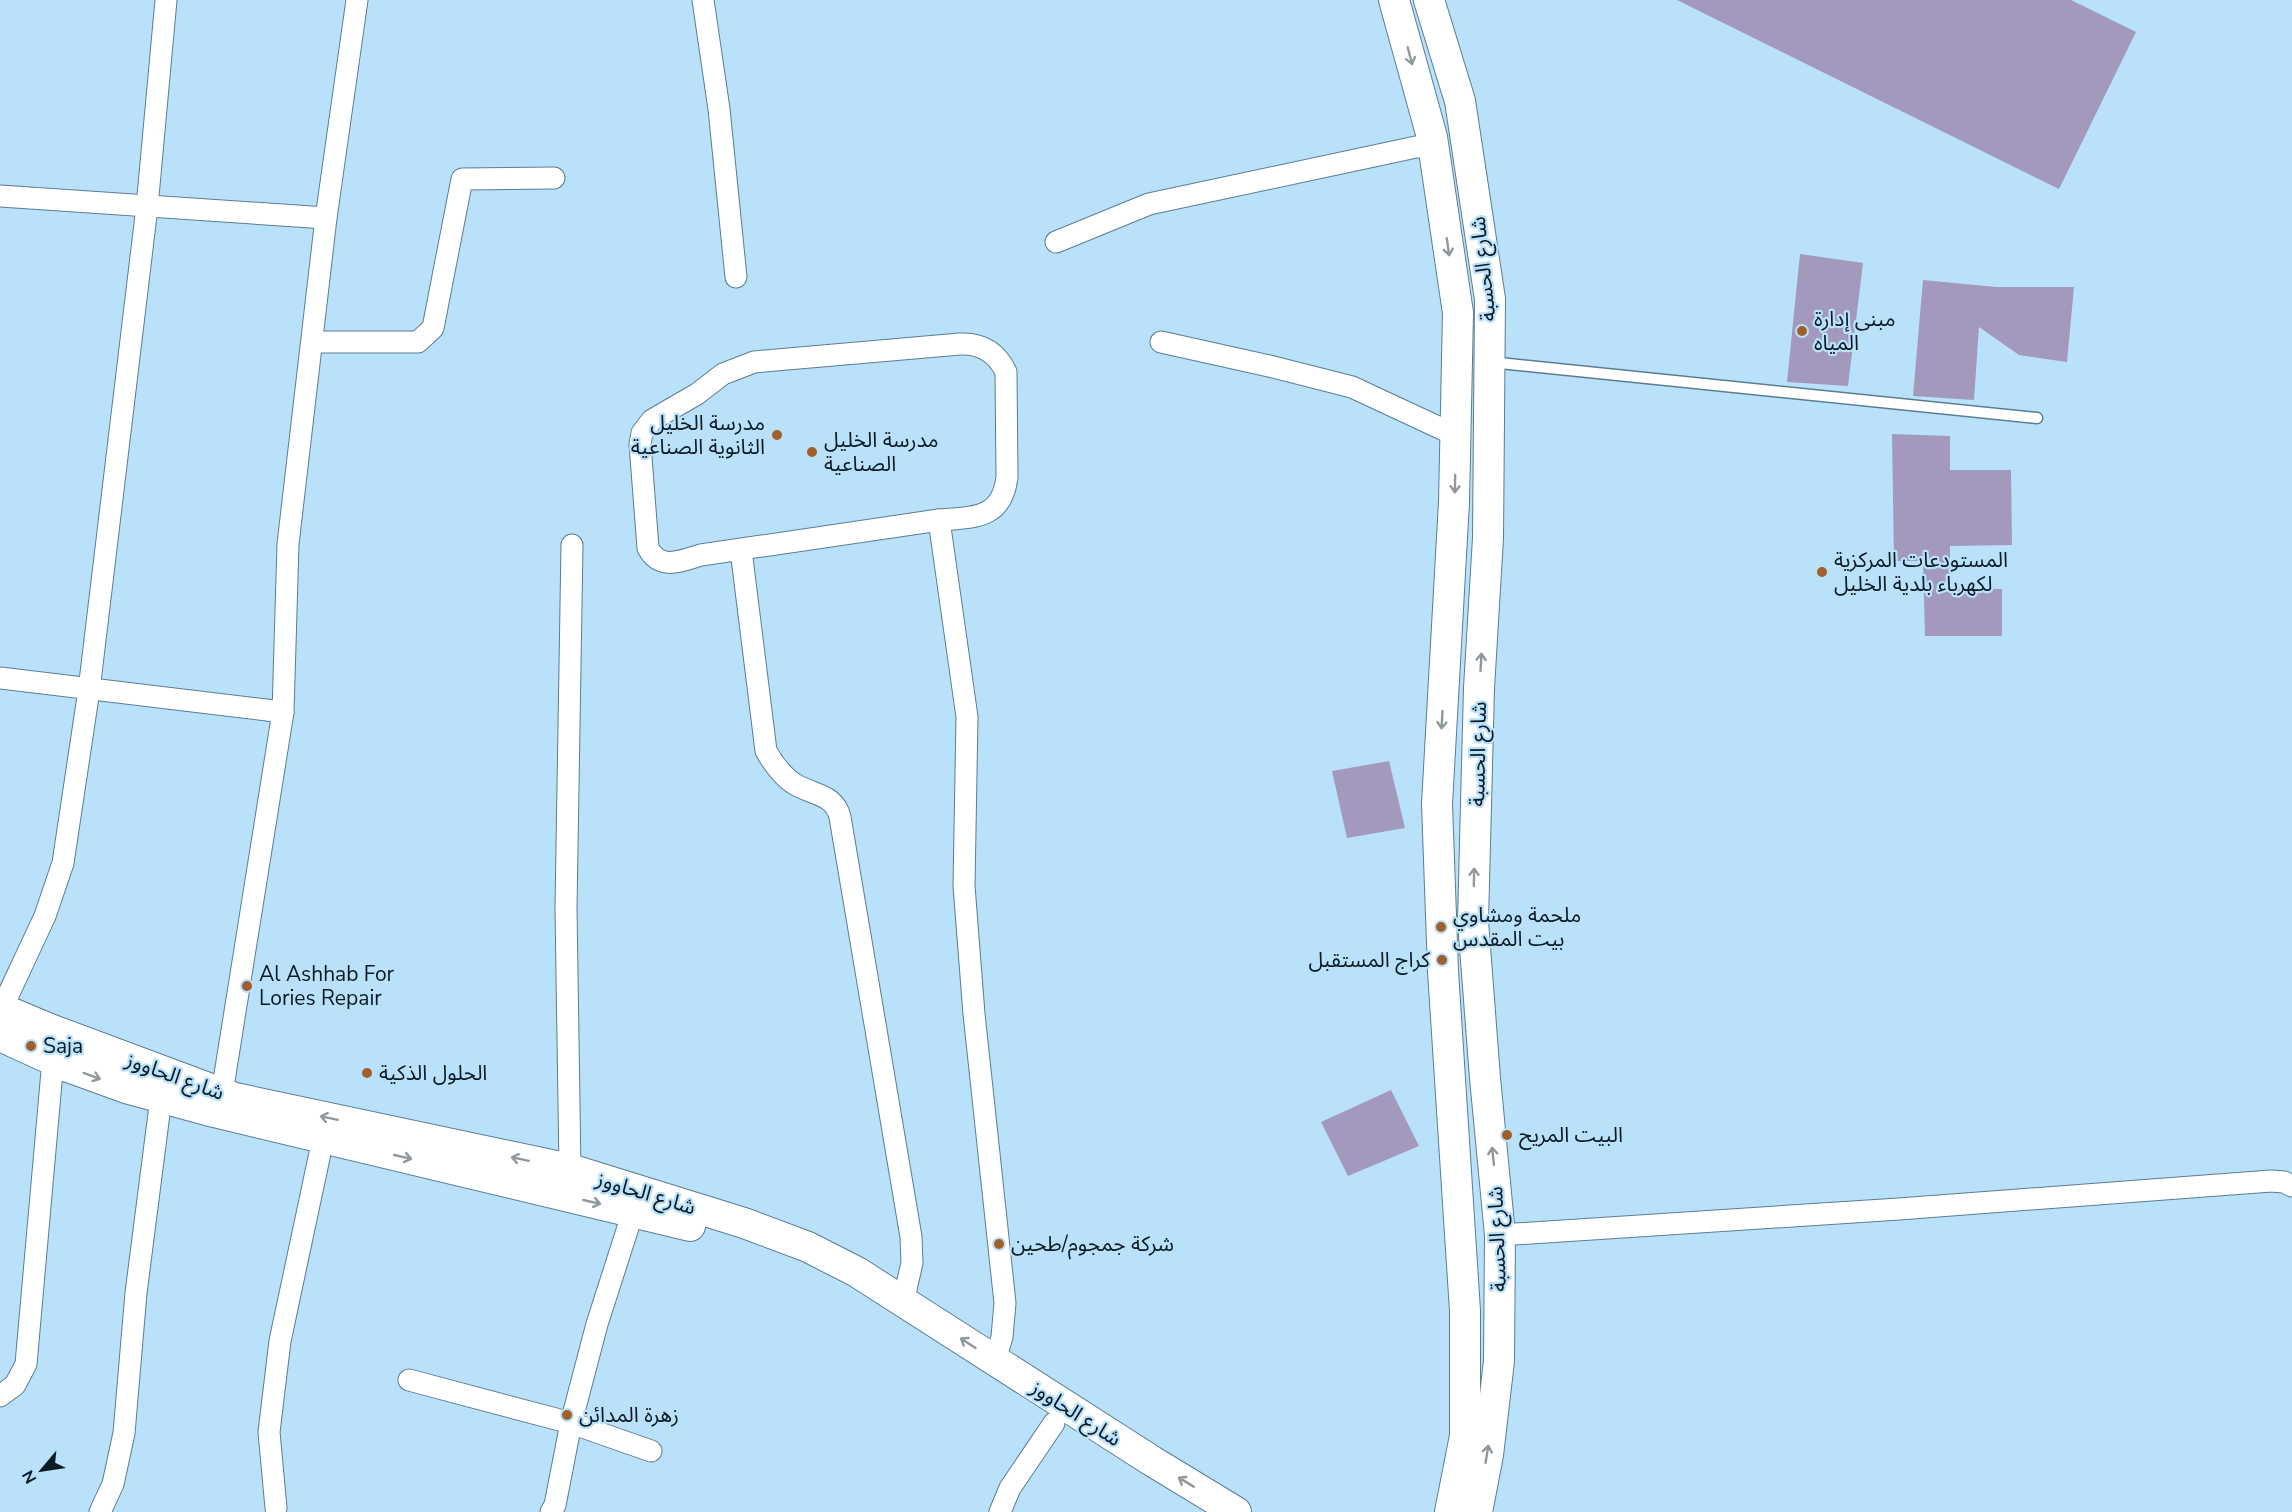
<svg xmlns="http://www.w3.org/2000/svg" width="2292" height="1512" viewBox="0 0 2292 1512" font-family="'Nunito Sans','Noto Sans Arabic',sans-serif">
	<rect width="100%" height="100%" fill="#bae1fa"/>
	<!-- building -->
	<g fill="#a299bd">
		<path d="M1677 0H2071L2136 32 2059 189Z"/>
		<path d="M1800 254 1863 263 1848 386 1787 382Z"/>
		<path d="M1923 280 1996 287H2074L2067 362 2019 355 1979 327 1974 400 1913 396Z"/>
		<path d="M1892 434 1950 436V470H2011L2012 545 1950 546V589H2002V636H1925L1923 561H1894Z"/>
		<path d="M1389 761 1405 828 1347 838 1332 771Z"/>
		<path d="M1391 1090 1419 1146 1348 1176 1321 1122Z"/>
	</g>
	<g fill="none" stroke-linecap="round" stroke-linejoin="round">
		<!-- service casing -->
		<g stroke="#597d94" stroke-width="13">
			<path id="service" d="M1490 362 2037 418"/>
		</g>
		<!-- minor casing -->
		<g stroke="#597d94" stroke-width="23">
			<g id="minor">
				<path d="M703 0 719 109 736 277"/>
				<path d="M0 196 326 218"/>
				<path d="M1056 242 1149 204 1416 147H1433"/>
				<path d="M313 342H418L433 328 462 179 554 178"/>
				<path d="M1161 342 1269 366 1352 387 1455 435"/>
				<path d="M960 344C982 343 997 353 1006 372L1007 477C1002 520 973 517 939 520L701 555C681 561 660 571 648 548L640 444 642 433 652 420 697 394 723 374 754 362Z"/>
				<path d="M939 520 967 717 964 886 974 1014 1005 1303 1002 1337 995 1360"/>
				<path d="M741 550 766 751C773 763 781 775 793 783 811 795 834 793 840 817L911 1237 912 1263 903 1302"/>
				<path d="M0 678 283 712"/>
				<path d="M2 1008 45 916 63 863 89 690 147 207 166 0"/>
				<path d="M222 1093 283 712 288 544 326 218 357 0"/>
				<path d="M570 1169 566 908 572 545"/>
				<path d="M1500 1235 1899 1209 2271 1181 2284 1182 2292 1186"/>
				<path d="M409 1380 571 1423 651 1451"/>
				<path d="M0 1396 15 1385 26 1364 53 1060"/>
				<path d="M276 1508 269 1432 280 1341 323 1139"/>
				<path d="M100 1512 113 1484 124 1433 136 1293 161 1098"/>
				<path d="M551 1512 555 1505 571 1423 597 1324 633 1212"/>
				<path d="M1000 1512 1010 1488 1054 1423"/>
			</g>
		</g>
		<!-- secondary casing -->
		<g stroke="#597d94" stroke-width="32">
			<g id="secondary">
				<path d="M1394 0 1432 137 1458 313 1454 502 1437 804 1443 971 1465 1311V1436L1450 1512"/>
				<path d="M1429 0 1460 101 1490 299 1488 538 1479 688 1473 921 1485 1078 1500 1235 1499 1361 1488 1455 1477 1512"/>
				<path d="M0 1008 50 1029 235 1098 570 1169 744 1223 808 1247 857 1272 1152 1461 1236 1512"/>
				<path d="M0 1036 68 1067 126 1088 214 1112 690 1226"/>
			</g>
		</g>
		<!-- service -->
		<use href="#service" stroke="#fff" stroke-width="10"/>
		<!-- minor -->
		<use href="#minor" stroke="#fff" stroke-width="21"/>
		<!-- secondary -->
		<use href="#secondary" stroke="#fff" stroke-width="30"/>
	</g>
	<!-- one-way arrows -->
	<defs><path id="oneway-shaft" d="M-6 0H5M1.5-3L5.5 0L1.5 3" fill="none" stroke-width="1.6" stroke-linecap="round" stroke-linejoin="round" transform="scale(1.5)"/></defs>
	<g stroke="#91989c">
		<use href="#oneway-shaft" transform="translate(1410 56) rotate(75)"/>
		<use href="#oneway-shaft" transform="translate(1448 247) rotate(82)"/>
		<use href="#oneway-shaft" transform="translate(1455 484) rotate(91)"/>
		<use href="#oneway-shaft" transform="translate(1481 662) rotate(-87)"/>
		<use href="#oneway-shaft" transform="translate(1442 720) rotate(93)"/>
		<use href="#oneway-shaft" transform="translate(1474 877) rotate(-89)"/>
		<use href="#oneway-shaft" transform="translate(92 1076) rotate(20)"/>
		<use href="#oneway-shaft" transform="translate(329 1118) rotate(-168)"/>
		<use href="#oneway-shaft" transform="translate(1493 1156) rotate(-96)"/>
		<use href="#oneway-shaft" transform="translate(403 1157) rotate(13)"/>
		<use href="#oneway-shaft" transform="translate(520 1159) rotate(-168)"/>
		<use href="#oneway-shaft" transform="translate(592 1202) rotate(13)"/>
		<use href="#oneway-shaft" transform="translate(968 1343) rotate(-147)"/>
		<use href="#oneway-shaft" transform="translate(1487 1454) rotate(-81)"/>
		<use href="#oneway-shaft" transform="translate(1186 1482) rotate(-149)"/>
	</g>
	<!-- markers -->
	<g fill="#a05f2b" stroke="#bae1fa" stroke-width="2">
		<circle cx="1802" cy="331" r="6"/>
		<circle cx="777" cy="435" r="6"/>
		<circle cx="812" cy="452" r="6"/>
		<circle cx="1822" cy="572" r="6"/>
		<circle cx="1441" cy="927" r="6"/>
		<circle cx="1442" cy="960" r="6"/>
		<circle cx="247" cy="986" r="6"/>
		<circle cx="31" cy="1046" r="6"/>
		<circle cx="367" cy="1073" r="6"/>
		<circle cx="1507" cy="1135" r="6"/>
		<circle cx="999" cy="1244" r="6"/>
		<circle cx="567" cy="1415" r="6"/>
	</g>
	<g text-anchor="middle" stroke-width="4.5" stroke-linejoin="round" paint-order="stroke">
		<!-- street labels -->
		<g font-size="21" fill="#0b1a23" stroke="#bae1fa">
			<text transform="translate(1483 269) rotate(-96)" y="7">شارع الحسبة</text>
			<text transform="translate(1478 754) rotate(-89)" y="7">شارع الحسبة</text>
			<text transform="translate(175 1076) rotate(20)" y="7">شارع الحاووز</text>
			<text transform="translate(646 1193) rotate(17)" y="7">شارع الحاووز</text>
			<text transform="translate(1497 1239) rotate(-92)" y="7">شارع الحسبة</text>
			<text transform="translate(1076 1413) rotate(33)" y="7">شارع الحاووز</text>
		</g>
		<!-- poi labels -->
		<g font-size="21" fill="#0b1a23" stroke="#bae1fa" text-anchor="start">
			<text x="1814" y="326">مبنى إدارة<tspan x="1814" dy="24">المياه</tspan></text>
			<text x="765" y="430" text-anchor="end">مدرسة الخليل<tspan x="765" dy="24">الثانوية الصناعية</tspan></text>
			<text x="824" y="447">مدرسة الخليل<tspan x="824" dy="24">الصناعية</tspan></text>
			<text x="1834" y="567">المستودعات المركزية<tspan x="1834" dy="24">لكهرباء بلدية الخليل</tspan></text>
			<text x="1453" y="922">ملحمة ومشاوي<tspan x="1453" dy="24">بيت المقدس</tspan></text>
			<text x="1430" y="967" text-anchor="end">كراج المستقبل</text>
			<text x="259" y="981">Al Ashhab For<tspan x="259" dy="24">Lories Repair</tspan></text>
			<text x="43" y="1053">Saja</text>
			<text x="379" y="1080">الحلول الذكية</text>
			<text x="1519" y="1142">البيت المريح</text>
			<text x="1011" y="1251">شركة جمجوم/طحين</text>
			<text x="579" y="1422">زهرة المدائن</text>
		</g>
	</g>
	<!-- north arrow -->
	<g transform="translate(42 1470) rotate(241)" stroke="#bae1fa" stroke-width="4.5" paint-order="stroke">
	<path d="M0-4.5L10 22L0 15L-10 22Z" fill="#0b1a23"/>
	<text y="-9" font-size="16" font-weight="bold" text-anchor="middle" fill="#0b1a23">N</text>
	</g>
</svg>
